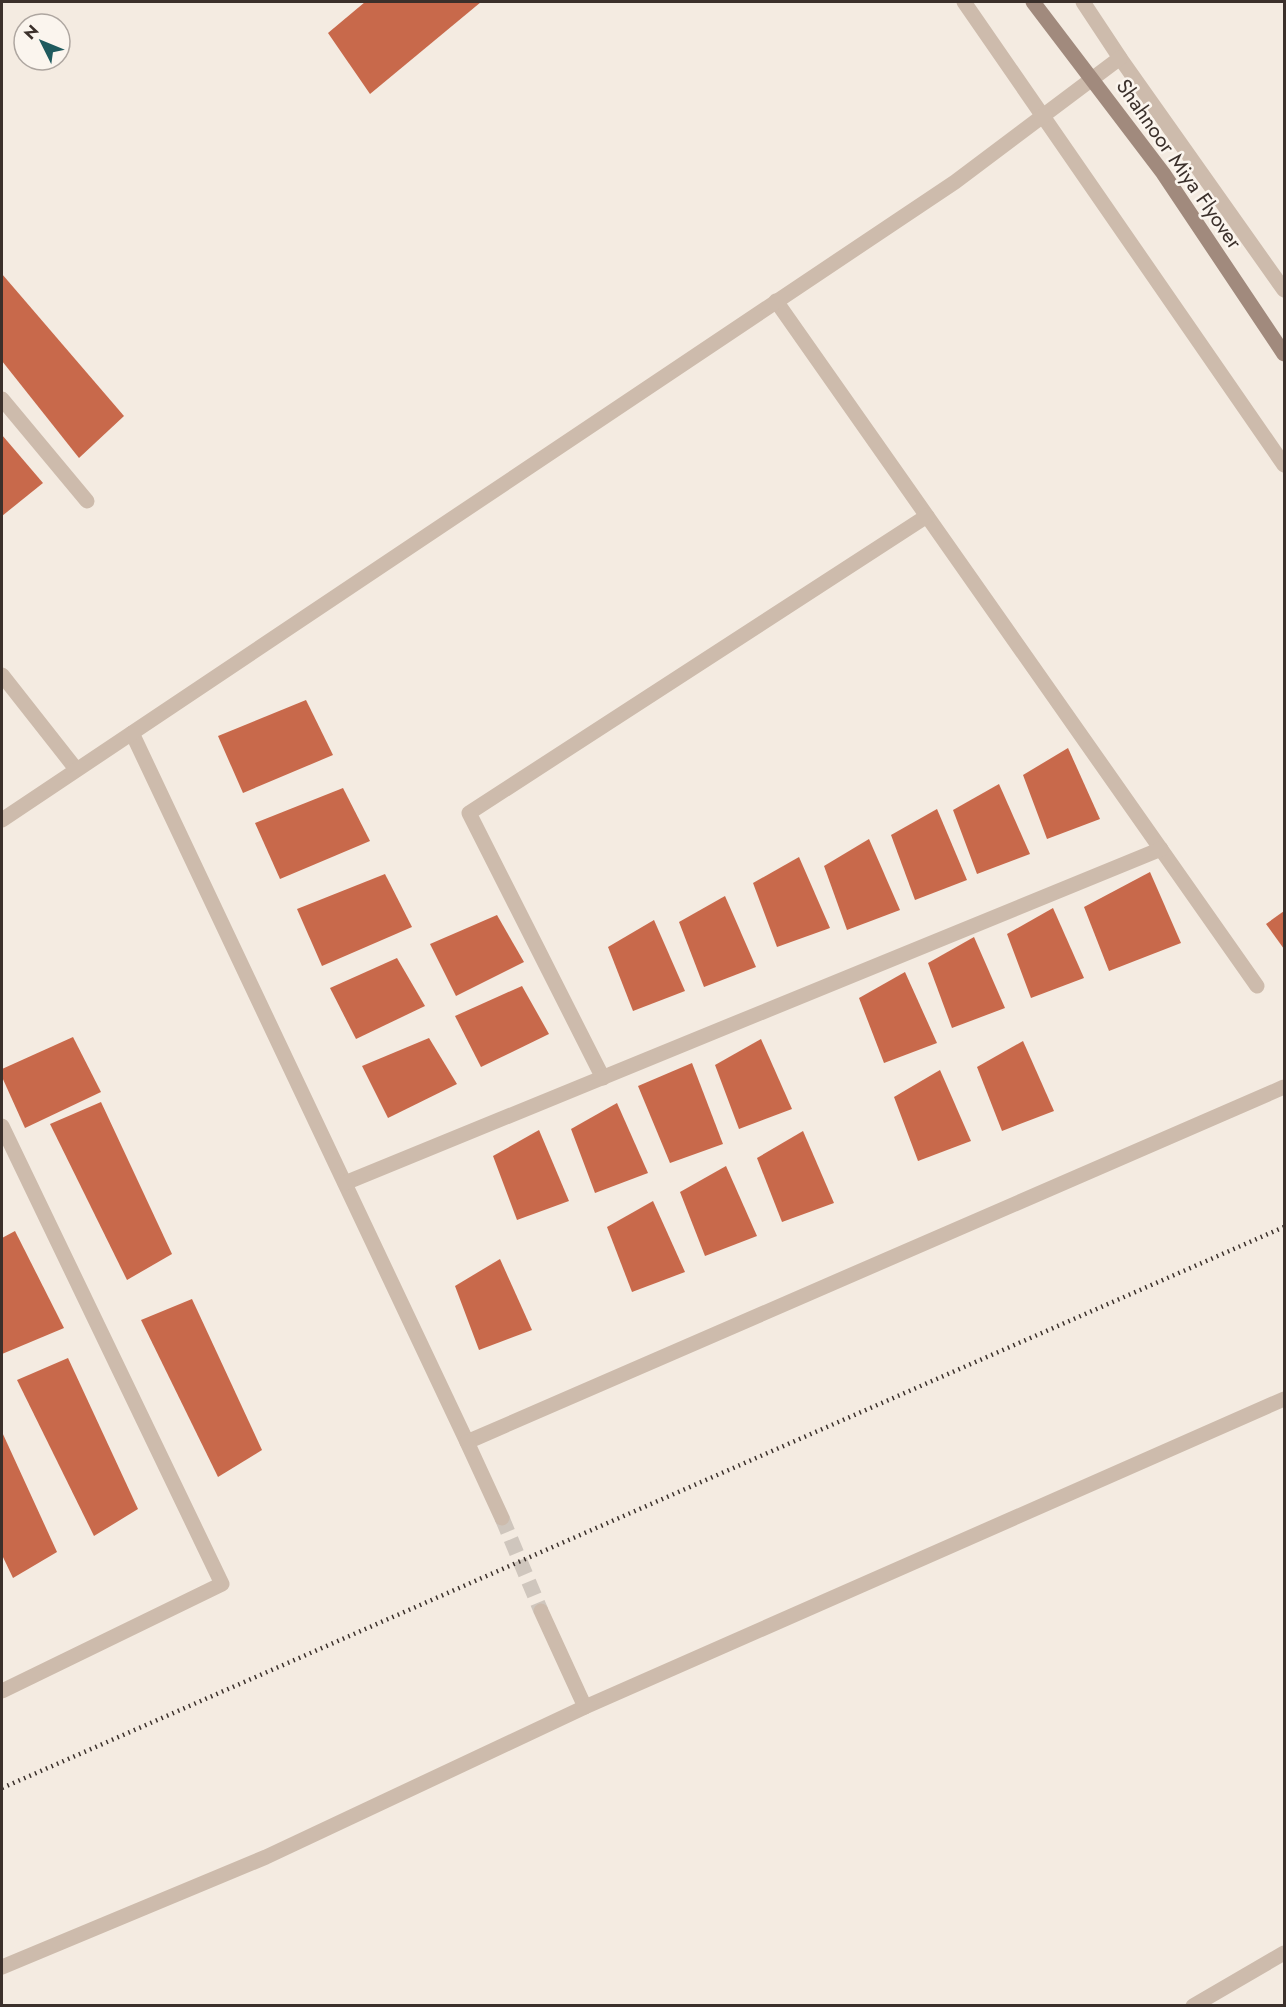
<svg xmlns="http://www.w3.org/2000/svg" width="1286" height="2007" viewBox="0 0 1286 2007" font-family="Jost,sans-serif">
	<rect width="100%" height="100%" fill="#f4ebe1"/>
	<!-- building -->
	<g fill="#c8694b">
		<path d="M365 2H481L370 94 328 33Z"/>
		<path d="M2 274 124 416 79 458 2 361Z"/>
		<path d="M2 435 43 483 2 516Z"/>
		<path d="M306 700 333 755 243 793 218 736Z"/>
		<path d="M1068 748 1100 819 1047 839 1023 775Z"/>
		<path d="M999 784 1030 854 977 874 953 810Z"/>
		<path d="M343 788 370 841 280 879 255 823Z"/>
		<path d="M937 809 967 880 915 900 891 835Z"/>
		<path d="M869 839 900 910 847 930 824 866Z"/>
		<path d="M799 857 830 928 777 947 753 883Z"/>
		<path d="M1150 872 1181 943 1109 971 1084 907Z"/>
		<path d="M385 874 412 927 322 966 297 909Z"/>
		<path d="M725 896 756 967 704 987 679 922Z"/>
		<path d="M1053 908 1084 978 1031 998 1007 934Z"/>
		<path d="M1284 911V949L1266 924Z"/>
		<path d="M497 915 524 962 456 996 430 944Z"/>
		<path d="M654 920 685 991 633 1011 608 947Z"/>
		<path d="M974 937 1005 1008 952 1028 928 963Z"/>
		<path d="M397 958 425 1006 356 1039 330 988Z"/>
		<path d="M905 972 937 1043 884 1063 859 998Z"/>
		<path d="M522 986 549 1034 481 1067 455 1016Z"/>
		<path d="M73 1037 101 1092 25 1128 2 1077V1069Z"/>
		<path d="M429 1038 457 1084 388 1118 362 1066Z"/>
		<path d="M761 1039 792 1109 739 1129 715 1065Z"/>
		<path d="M1023 1041 1054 1111 1002 1131 977 1067Z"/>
		<path d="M692 1063 723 1144 670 1163 638 1086Z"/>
		<path d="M940 1070 971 1141 918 1161 894 1097Z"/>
		<path d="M101 1102 172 1254 127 1280 50 1124Z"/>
		<path d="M617 1103 648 1173 595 1193 571 1129Z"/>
		<path d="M539 1130 569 1201 517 1220 493 1156Z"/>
		<path d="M803 1131 834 1203 782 1222 757 1158Z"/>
		<path d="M726 1166 757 1236 705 1256 680 1192Z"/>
		<path d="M653 1201 685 1272 632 1292 607 1227Z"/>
		<path d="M15 1231 64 1328 2 1354V1238Z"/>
		<path d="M500 1259 532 1330 479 1350 455 1286Z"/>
		<path d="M192 1299 262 1450 218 1477 141 1320Z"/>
		<path d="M68 1358 138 1509 94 1536 17 1380Z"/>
		<path d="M2 1432 57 1552 13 1578 2 1555Z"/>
	</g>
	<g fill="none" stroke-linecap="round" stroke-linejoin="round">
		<!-- street-tunnel -->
		<path stroke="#cfc6bd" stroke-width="15" stroke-dasharray="15 8" stroke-linecap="butt" d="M502 1518 541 1611"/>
		<!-- street -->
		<g stroke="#cdbbac" stroke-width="15">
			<path d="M964 2 1284 465"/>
			<path d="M1083 2 1120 58 1284 290"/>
			<path d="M776 301 1257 986"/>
			<path d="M2 399 87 501"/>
			<path d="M2 675 76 769"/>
			<path d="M132 733 467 1442 1284 1087"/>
			<path d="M2 820 955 182 1120 58"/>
			<path d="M603 1078 469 813 927 516"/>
			<path d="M2 1126 222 1584 2 1691"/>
			<path d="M345 1183 1161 849"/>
			<path d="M467 1442 502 1518"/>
			<path d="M541 1611 585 1707"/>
			<path d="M2 1967 266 1857 585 1707 1284 1399"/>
			<path d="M1193 2006 1284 1953"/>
		</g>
		<!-- rail -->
		<path stroke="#3b302b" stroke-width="4.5" stroke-dasharray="1.5 4.5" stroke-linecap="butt" d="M2 1788 1284 1227"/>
		<!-- secondary-bridge -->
		<path stroke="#a18a7d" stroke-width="15" d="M1033 2 1163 173 1284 354"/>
	</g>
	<g text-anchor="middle" stroke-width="5" stroke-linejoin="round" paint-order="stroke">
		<!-- street labels -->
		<g font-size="21" fill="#3b302b" stroke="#fbf5ee">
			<text transform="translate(1179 164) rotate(55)" y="7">Shahnoor Miya Flyover</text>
		</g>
	</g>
	<!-- border -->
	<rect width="1286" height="2007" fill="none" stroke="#3b302b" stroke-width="6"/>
	<!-- north arrow -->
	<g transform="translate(42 42) rotate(313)"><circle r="28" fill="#fbf5ee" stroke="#aea6a0" stroke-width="1.5"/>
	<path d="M0-4.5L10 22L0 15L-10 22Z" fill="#1f5a5e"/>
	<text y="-9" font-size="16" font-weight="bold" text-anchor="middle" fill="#3b302b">N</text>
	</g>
</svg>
